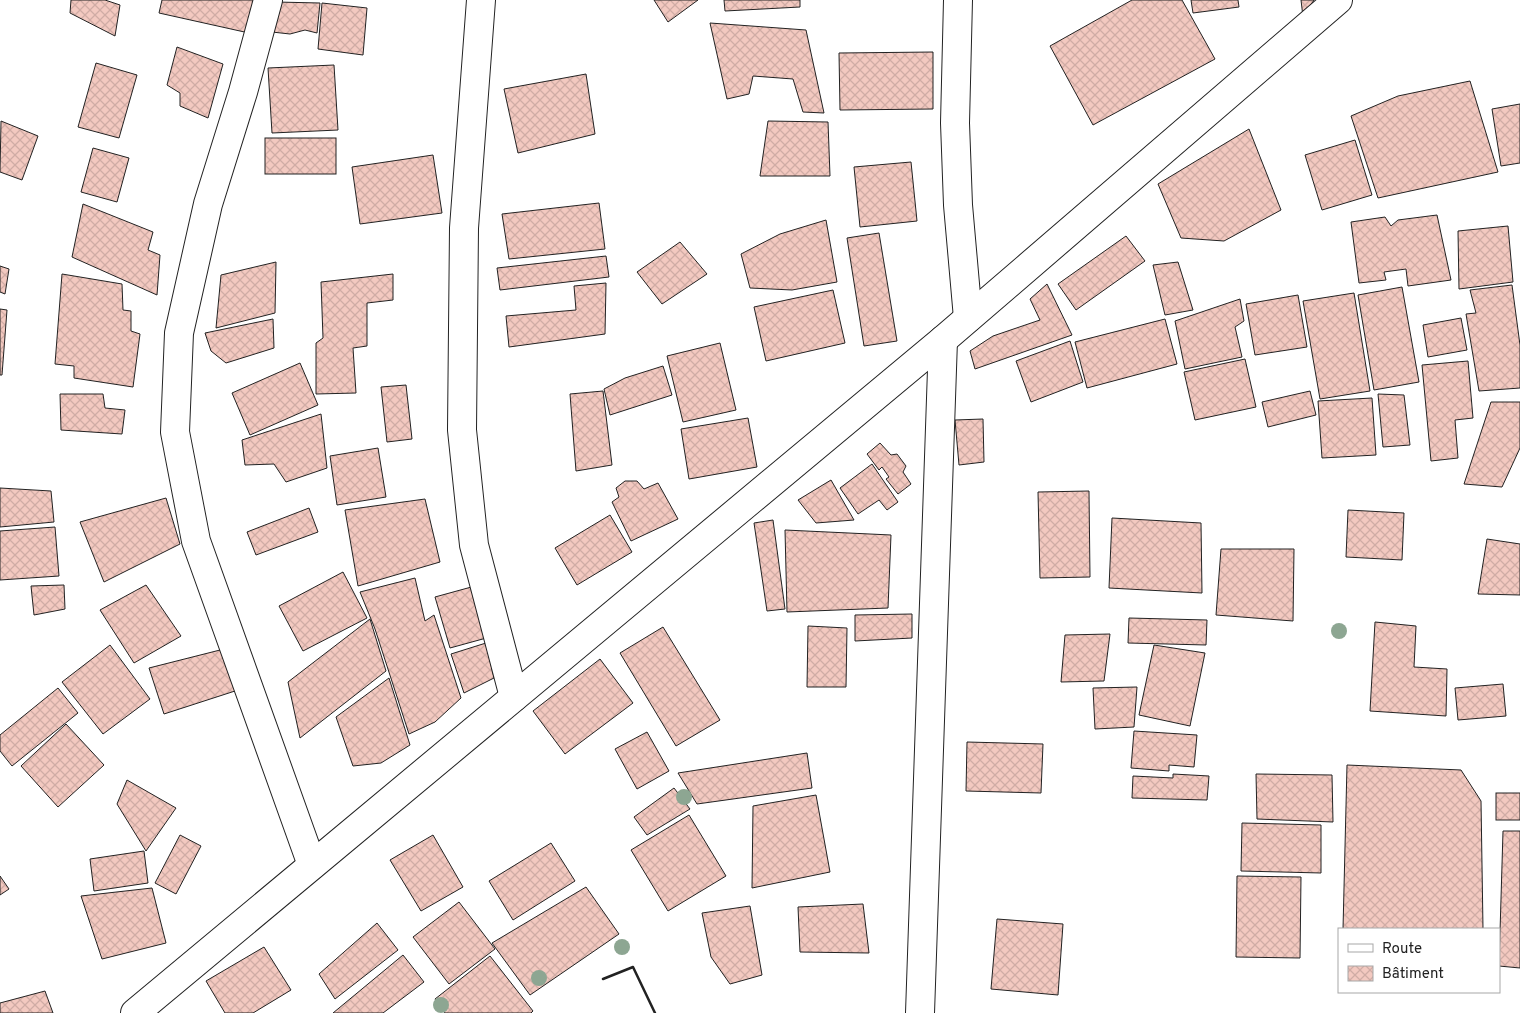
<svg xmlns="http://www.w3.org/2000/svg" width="1520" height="1013" viewBox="0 0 1520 1013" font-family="Overpass,sans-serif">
	<defs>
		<pattern id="building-cross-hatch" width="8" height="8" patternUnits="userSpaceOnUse" patternTransform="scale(1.25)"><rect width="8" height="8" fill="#f3c9c0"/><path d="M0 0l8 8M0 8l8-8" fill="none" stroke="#d0aca5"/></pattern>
	</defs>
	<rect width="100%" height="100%" fill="#fff"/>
	<!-- building -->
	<g fill="url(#building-cross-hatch)" stroke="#222">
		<path d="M71 0H105L120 5 115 36 70 13Z"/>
		<path d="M162 0H257L249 33 159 13Z"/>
		<path d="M654 0H698L668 22Z"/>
		<path d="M724 0H800V7L725 11Z"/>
		<path d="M1132 0H1182L1215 59 1093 125 1050 46Z"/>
		<path d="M1191 0H1238L1239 7 1193 13Z"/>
		<path d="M1301 0H1314L1303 17Z"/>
		<path d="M276 2 320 3 317 33 305 30 290 34 272 32Z"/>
		<path d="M322 3 367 8 363 55 318 49Z"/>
		<path d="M710 23 806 30 824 113 803 112 793 79 753 76 749 94 727 99Z"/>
		<path d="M177 47 223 64 208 118 180 106V93L167 85Z"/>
		<path d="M933 52V109L840 110 839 53Z"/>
		<path d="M96 63 137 75 119 138 78 127Z"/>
		<path d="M334 65 338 130 272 133 268 68Z"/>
		<path d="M586 74 595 134 518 153 504 89Z"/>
		<path d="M1470 81 1498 172 1378 198 1351 116 1398 96Z"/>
		<path d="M1520 104V163L1501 166 1492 109Z"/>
		<path d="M1 121 38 136 22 180 0 172Z"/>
		<path d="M768 121 828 122 830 176H760Z"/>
		<path d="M1249 129 1281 210 1224 241 1181 238 1158 184Z"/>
		<rect x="265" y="138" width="71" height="36"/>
		<path d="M1355 140 1372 195 1322 210 1305 155Z"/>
		<path d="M93 148 129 158 117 202 81 192Z"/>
		<path d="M433 155 442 213 360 224 352 167Z"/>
		<path d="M911 162 917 221 860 227 854 167Z"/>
		<path d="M599 203 605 249 509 259 502 214Z"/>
		<path d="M83 204 153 232 148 250 160 255 157 295 72 257Z"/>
		<path d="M1437 215 1451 280 1408 286 1406 269 1384 272 1386 280 1359 283 1351 222 1385 217 1391 226 1398 220Z"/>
		<path d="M826 220 837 282 792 290 750 288 741 254 780 234Z"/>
		<path d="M1508 226 1513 282 1459 289 1458 231Z"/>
		<path d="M879 233 897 341 864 346 847 238Z"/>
		<path d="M1126 236 1145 261 1076 310 1058 284Z"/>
		<path d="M680 242 707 274 662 304 637 272Z"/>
		<path d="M606 256 609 277 500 290 497 268Z"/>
		<path d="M276 262 275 313 216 328 221 275Z"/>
		<path d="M1178 262 1193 310 1165 315 1153 265Z"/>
		<path d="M0 266 9 269 5 294 0 292Z"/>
		<path d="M62 274 122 284 123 310 131 311V331L140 334 133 387 74 378V366L55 364Z"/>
		<path d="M393 274V300L367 303V346L353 348 356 393 316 394V343L323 338 321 282Z"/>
		<path d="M606 283 605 334 509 347 506 316 576 310 574 286Z"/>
		<path d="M1047 284 1072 335 975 369 970 351 993 336 1040 320 1030 299Z"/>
		<path d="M1512 285 1520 345V388L1479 391 1466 314 1476 313 1470 290Z"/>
		<path d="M1402 287 1419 382 1374 390 1358 295Z"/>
		<path d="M833 290 845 343 766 361 754 307Z"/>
		<path d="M1354 293 1370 391 1320 399 1303 301Z"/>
		<path d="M1298 295 1307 347 1255 355 1246 304Z"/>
		<path d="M1240 299 1244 321 1235 327 1242 357 1185 369 1175 321Z"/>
		<path d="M0 309 7 310 2 375H0Z"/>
		<path d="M1461 318 1467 350 1428 357 1423 325Z"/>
		<path d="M273 319 274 348 226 363 211 351 205 333Z"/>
		<path d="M1165 319 1177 364 1087 388 1075 342Z"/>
		<path d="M1070 341 1083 382 1031 402 1016 361Z"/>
		<path d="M720 343 736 410 683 422 667 356Z"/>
		<path d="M1245 359 1256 407 1195 420 1184 372Z"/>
		<path d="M1468 361 1473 418 1455 420 1458 458 1431 461 1422 365Z"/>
		<path d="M300 363 318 405 250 435 232 393Z"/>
		<path d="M663 366 672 395 610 415 604 389 625 378Z"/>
		<path d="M406 385 412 439 387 442 381 387Z"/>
		<path d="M603 391 612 465 576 471 570 394Z"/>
		<path d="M1310 391 1316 415 1268 427 1262 402Z"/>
		<path d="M60 394H103L105 408 125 410 122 434 61 430Z"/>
		<path d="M1378 394 1404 395 1410 445 1383 447Z"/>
		<path d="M1372 398 1376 455 1322 458 1318 401Z"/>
		<path d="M1491 402H1520V448L1502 487 1464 484Z"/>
		<path d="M321 414 327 468 286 482 274 464 245 465 242 440Z"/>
		<path d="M748 418 757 467 689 479 681 429Z"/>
		<path d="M983 419 984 462 959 465 955 420Z"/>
		<path d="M880 443 891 455 897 454 906 466 903 472 911 484 898 494 886 479 889 477 882 467 879 470 867 454Z"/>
		<path d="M378 448 386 497 337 505 330 456Z"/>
		<path d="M872 464 898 502 887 510 879 500 858 514 840 488Z"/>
		<path d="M831 480 854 520 816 523 798 500Z"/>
		<path d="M625 481H637L644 489 658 483 678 519 631 541 612 502 619 497 616 488Z"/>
		<path d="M0 488 51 491 54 522 0 527Z"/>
		<path d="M1089 491 1090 577 1040 578 1038 492Z"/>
		<path d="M166 498 180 544 104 582 80 522Z"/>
		<path d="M425 499 440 562 358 586 345 510Z"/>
		<path d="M309 508 318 532 256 555 247 532Z"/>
		<path d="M1348 510 1404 513 1402 560 1346 557Z"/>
		<path d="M610 515 632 552 577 585 555 548Z"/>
		<path d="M1112 518 1201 523 1202 593 1109 588Z"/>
		<path d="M773 520 785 609 767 611 754 523Z"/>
		<path d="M55 527 59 576 0 580V531Z"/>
		<path d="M785 530 891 535 888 608 787 612Z"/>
		<path d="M1487 539 1520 544V595L1478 594Z"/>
		<path d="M1221 549H1294L1293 621 1216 615Z"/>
		<path d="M343 572 367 618 303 651 279 606Z"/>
		<path d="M415 578 425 621 434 615 461 698 435 722 409 734 375 629 360 592Z"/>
		<path d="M64 585 65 609 34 615 31 586Z"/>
		<path d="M146 585 181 636 134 663 100 610Z"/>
		<path d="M475 586 490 637 450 648 435 597Z"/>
		<path d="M912 614V638L855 641V615Z"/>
		<path d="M1129 618 1207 620 1206 645 1128 643Z"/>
		<path d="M370 619 386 671 300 738 288 682Z"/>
		<path d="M1375 622 1416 626 1414 667 1447 669 1446 716 1370 711Z"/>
		<path d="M808 626 847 628 846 687H807Z"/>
		<path d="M663 627 720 720 676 746 620 653Z"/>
		<path d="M1110 634 1104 681 1061 682 1065 635Z"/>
		<path d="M486 643 494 678 464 693 451 654Z"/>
		<path d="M110 645 150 699 103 734 62 682Z"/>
		<path d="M1154 645 1205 653 1190 726 1139 715Z"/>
		<path d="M224 649 235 691 164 714 149 668Z"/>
		<path d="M600 659 633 703 565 754 533 711Z"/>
		<path d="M389 678 410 745 381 763 353 766 336 717Z"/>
		<path d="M1503 684 1506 716 1458 720 1455 688Z"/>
		<path d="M1137 687 1134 727 1095 729 1093 688Z"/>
		<path d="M58 688 78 713 12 766 0 751V735Z"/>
		<path d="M66 724 104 765 58 807 21 766Z"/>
		<path d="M1134 731 1197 735 1194 767 1169 765V771L1131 768Z"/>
		<path d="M647 732 669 771 637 789 615 749Z"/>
		<path d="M967 742 1043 744 1041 793 966 791Z"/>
		<path d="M807 753 812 788 697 804 678 773Z"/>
		<path d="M1347 765 1461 770 1481 801 1483 929H1343Z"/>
		<path d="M1173 774 1209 776 1207 800 1132 798 1133 776 1173 778Z"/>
		<path d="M1256 774 1332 775 1333 822 1257 819Z"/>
		<path d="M127 780 176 808 146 851 117 804Z"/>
		<path d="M674 788 690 809 647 835 634 817Z"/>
		<rect x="1496" y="793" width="24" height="27"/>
		<path d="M816 795 830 872 752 888 753 806Z"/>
		<path d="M689 815 726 876 668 911 631 850Z"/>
		<path d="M1242 823 1321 825V873L1241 871Z"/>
		<path d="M1503 831H1520V968L1499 966Z"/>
		<path d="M180 835 201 846 176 894 155 883Z"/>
		<path d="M433 835 463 887 421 911 390 860Z"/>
		<path d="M551 843 575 881 513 920 489 881Z"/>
		<path d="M144 851 148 883 94 891 90 859Z"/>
		<path d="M0 876 9 889 0 895Z"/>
		<path d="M1237 876 1301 877 1300 958 1236 957Z"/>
		<path d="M586 887 619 934 530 995 492 943Z"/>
		<path d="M152 888 166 943 102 959 81 896Z"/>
		<path d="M459 902 495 949 449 984 413 937Z"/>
		<path d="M863 904 869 953 800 952 798 907Z"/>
		<path d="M750 906 762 975 730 984 711 957 702 913Z"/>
		<path d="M997 919 1063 924 1058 995 991 989Z"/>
		<path d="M377 923 398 950 335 999 319 974Z"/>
		<path d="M264 947 291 990 253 1013H225L206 981Z"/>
		<path d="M403 955 424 982 383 1013H333Z"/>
		<path d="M490 956 533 1011 531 1013H445L435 999Z"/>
		<path d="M45 991 53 1013H0V1003Z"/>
	</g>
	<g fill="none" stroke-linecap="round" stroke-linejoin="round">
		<!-- minor casing -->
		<g stroke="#222" stroke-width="30">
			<g id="minor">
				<path d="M268 0 243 92 208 204 179 333 175 432 196 541 312 865"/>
				<path d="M481 0 464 228 462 430 474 545 514 697"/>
				<path d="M958 0 955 123 958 205 968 318"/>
				<path d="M135 1013 943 340 1338 0"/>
				<path d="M920 1013 943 340"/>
			</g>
		</g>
		<!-- minor -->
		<use href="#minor" stroke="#fff" stroke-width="28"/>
		<!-- wall -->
		<path stroke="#222" stroke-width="2.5" d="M603 979 633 967 655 1013"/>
	</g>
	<!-- trees -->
	<g fill="#8da692">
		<circle cx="1339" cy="631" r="8"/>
		<circle cx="684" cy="797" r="8"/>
		<circle cx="622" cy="947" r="8"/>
		<circle cx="539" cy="978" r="8"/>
		<circle cx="441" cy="1005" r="8"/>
	</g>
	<!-- legend -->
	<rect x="1338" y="928" width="162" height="65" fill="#ffffff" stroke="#a7a7a7"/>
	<rect x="1348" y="944" width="25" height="8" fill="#ffffff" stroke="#a7a7a7"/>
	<text x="1382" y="953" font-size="15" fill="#222222">Route</text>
	<rect x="1348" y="966" width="25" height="15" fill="url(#building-cross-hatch)" stroke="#a7a7a7"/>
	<text x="1382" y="978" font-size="15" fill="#222222">Bâtiment</text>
</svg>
